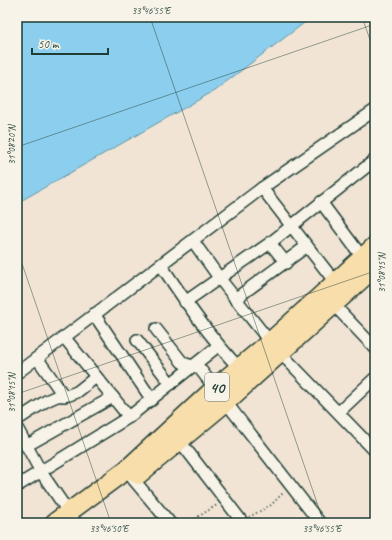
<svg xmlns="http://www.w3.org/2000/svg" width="392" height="540" viewBox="0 0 392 540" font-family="Caveat,sans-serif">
	<rect width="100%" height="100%" fill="#f1e4d5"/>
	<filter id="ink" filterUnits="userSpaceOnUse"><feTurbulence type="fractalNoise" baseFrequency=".025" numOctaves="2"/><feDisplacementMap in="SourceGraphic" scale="8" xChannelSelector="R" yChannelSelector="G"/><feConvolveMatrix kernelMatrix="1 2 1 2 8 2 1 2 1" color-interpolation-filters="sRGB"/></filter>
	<g filter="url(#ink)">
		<!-- water -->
		<path fill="#8cceed" stroke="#6094a3" d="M17 17H312L214 91 17 203Z"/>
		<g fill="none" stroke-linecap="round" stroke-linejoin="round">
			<!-- minor casing -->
			<g stroke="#1f3d34" stroke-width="14">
				<g id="minor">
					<path d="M262 188 335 282"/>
					<path d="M321 202 362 257"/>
					<path d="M193 241 220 279 270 342 375 451"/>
					<path d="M270 243 286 263"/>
					<path d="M161 265C185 301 209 336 239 368"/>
					<path d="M235 299 307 246"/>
					<path d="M185 302 270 243 375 160"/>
					<path d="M334 305 375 348"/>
					<path d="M94 314 152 400"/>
					<path d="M156 329 182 362C188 367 195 364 200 369L320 523"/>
					<path d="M64 337 129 417"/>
					<path d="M137 340 171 384"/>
					<path d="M37 358 64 396"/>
					<path d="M17 373 262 188 375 110"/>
					<path d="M339 412 375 378"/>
					<path d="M17 420 46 401 57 396 69 395 77 392 96 377"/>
					<path d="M17 428 41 472 76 523"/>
					<path d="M179 440 243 523"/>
					<path d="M26 446 113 397"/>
					<path d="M133 479 170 523"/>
					<path d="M17 486 129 417 218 346"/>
				</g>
			</g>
			<!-- trunk casing -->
			<g stroke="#1f3d34" stroke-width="21">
				<g id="trunk">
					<path d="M138 475 226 402 375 267"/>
					<path d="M54 523 126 470 215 388 270 342 375 246"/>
				</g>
			</g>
			<!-- path -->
			<g stroke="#1f3d34" stroke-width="2" stroke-dasharray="1 3" stroke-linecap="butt">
				<path d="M249 517 271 505 283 493"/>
				<path d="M188 523 217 505"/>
			</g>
			<!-- minor -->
			<use href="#minor" stroke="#f7f3e8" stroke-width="11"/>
			<!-- trunk -->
			<use href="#trunk" stroke="#f8deab" stroke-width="18"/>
		</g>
	</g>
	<!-- ticks -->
	<path fill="none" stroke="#1f3d34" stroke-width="1" stroke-opacity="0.45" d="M150 17 324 523M362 17 375 54M17 147 375 24M17 249 111 523M17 394 375 271M361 523 375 518"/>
	<g text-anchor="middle" stroke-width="3.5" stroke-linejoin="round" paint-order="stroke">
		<!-- shield labels -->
		<rect fill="#f7f3e8" stroke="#60746a" stroke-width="1" x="205" y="373" width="24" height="28" rx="3"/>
		<g font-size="16" font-weight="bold" fill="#1f3d34">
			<text x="217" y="393">40</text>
		</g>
	</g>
	<!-- margin -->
	<rect width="392" height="540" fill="none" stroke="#f7f3e8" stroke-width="44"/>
	<!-- scale -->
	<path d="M32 48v6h76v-6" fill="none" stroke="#1f3d34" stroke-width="2"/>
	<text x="38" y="48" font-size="12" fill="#1f3d34" stroke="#f7f3e8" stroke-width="3" paint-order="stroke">50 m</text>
	<rect x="22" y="22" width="348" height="496" fill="none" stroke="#1f3d34" stroke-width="1.5"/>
	<g font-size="10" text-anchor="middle" fill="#1f3d34">
		<text x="151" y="14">33°46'55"E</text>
		<text transform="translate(11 145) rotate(-90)" y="4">31°08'20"N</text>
		<text transform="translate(381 273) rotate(-90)" y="4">31°08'15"N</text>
		<text transform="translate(11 393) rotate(-90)" y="4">31°08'15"N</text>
		<text x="109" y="532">33°46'50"E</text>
		<text x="322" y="532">33°46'55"E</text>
	</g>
</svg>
